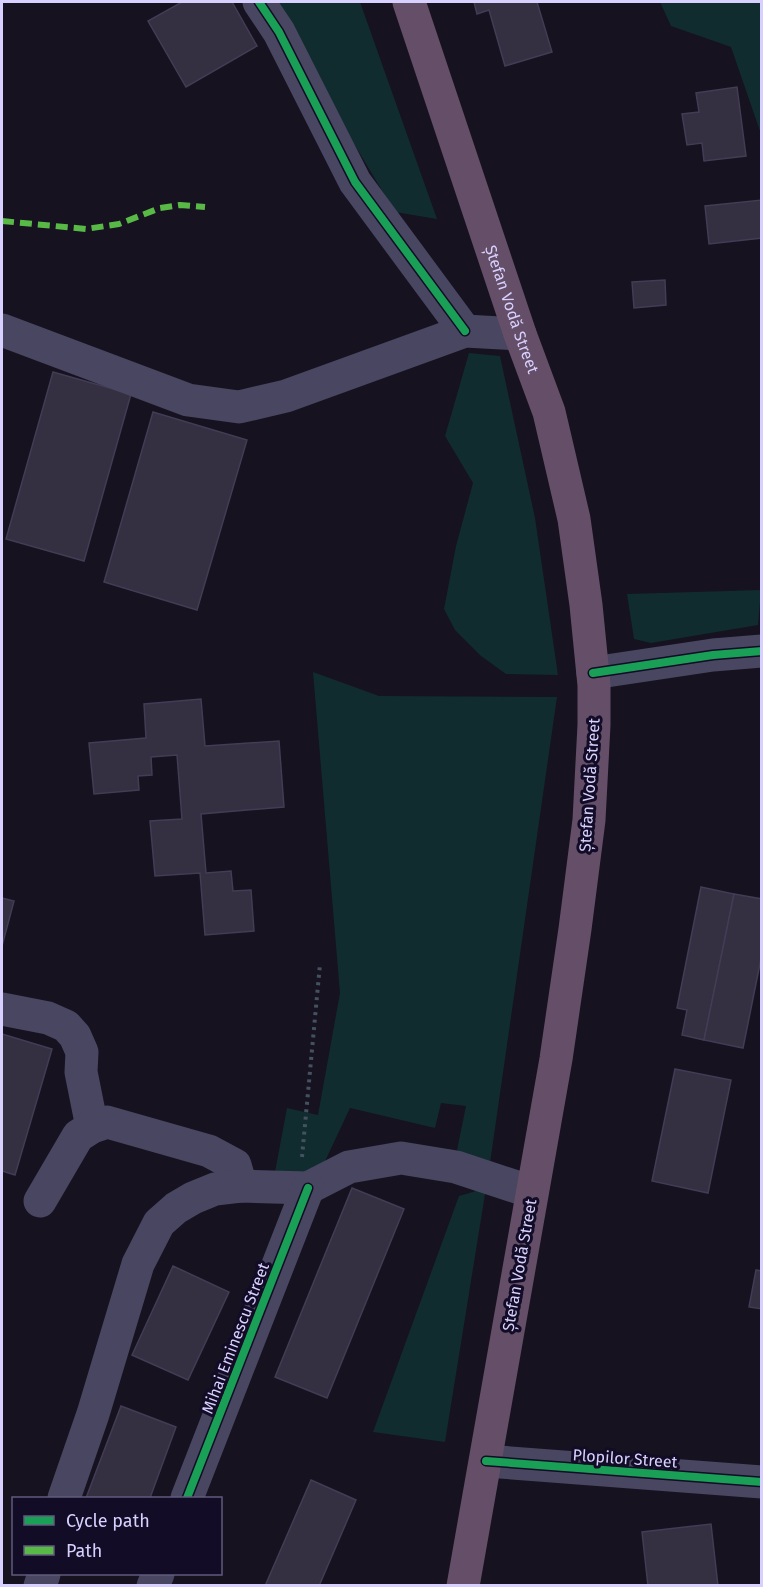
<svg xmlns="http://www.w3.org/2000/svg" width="763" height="1587" viewBox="0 0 763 1587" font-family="'Fira Sans',sans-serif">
	<rect width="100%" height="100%" fill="#161220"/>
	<!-- green -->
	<g fill="#102c2e">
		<path d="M273 2H360L437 219 395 212 318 84Z"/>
		<path d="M660 2H761V134L731 47 671 26Z"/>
		<path d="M469 353 500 356 535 518 558 675 506 674 481 656 455 630 444 609 456 546 473 483 445 436Z"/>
		<path d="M761 590 758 625 651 643 634 639 627 594Z"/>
		<path d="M313 672 379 696 557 697 489 1170 457 1150 466 1106 441 1103 435 1128 350 1108 320 1172H275L287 1108 318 1115 340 993Z"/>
		<path d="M486 1188 445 1442 373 1432 459 1196Z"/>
	</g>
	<!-- building -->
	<g fill="#343042" stroke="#423c55" stroke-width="1.5">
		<path d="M182 2H232L257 46 186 87 148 21Z"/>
		<path d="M474 2H537L552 52 505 66 489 10 477 14Z"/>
		<path d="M737 87 746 156 704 161 702 143 687 145 682 114 699 112 696 93Z"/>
		<path d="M762 200V238L709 244 705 206Z"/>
		<path d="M665 280 666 305 634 308 632 282Z"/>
		<path d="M53 372 131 394 84 561 6 539Z"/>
		<path d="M153 412 247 440 197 610 104 582Z"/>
		<path d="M201 699 205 746 279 741 284 807 201 814 206 873 231 871 233 891 251 890 254 931 205 935 200 873 155 876 150 821 182 819 177 755 151 757 152 775 138 776 139 790 94 794 89 743 146 738 144 704Z"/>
		<path d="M701 887 734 894 704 1040 682 1035 687 1010 677 1008Z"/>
		<path d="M734 894 762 899V954L743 1048 704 1040Z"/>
		<path d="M2 898 14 901 2 946Z"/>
		<path d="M2 1034 52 1049 15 1175 2 1171Z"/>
		<path d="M675 1069 731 1080 708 1193 652 1181Z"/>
		<path d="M352 1188 404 1209 327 1398 275 1377Z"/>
		<path d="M173 1266 229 1292 188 1380 132 1355Z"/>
		<path d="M756 1270 762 1271V1309L749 1307Z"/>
		<path d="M121 1406 176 1427 150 1498H86Z"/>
		<path d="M311 1480 356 1500 319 1586H265Z"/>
		<path d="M711 1524 718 1586H648L642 1532Z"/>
	</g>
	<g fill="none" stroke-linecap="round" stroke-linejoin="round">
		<!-- path -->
		<path stroke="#445161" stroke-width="4" stroke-dasharray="3 4.5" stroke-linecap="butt" d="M302 1157 320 964"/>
		<!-- minor -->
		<g stroke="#484661" stroke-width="33">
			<path d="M259 2 279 32 355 182 465 331"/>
			<path d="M2 330 188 400 239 407 286 396 465 331 520 334"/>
			<path d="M593 673 713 655 762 651"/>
			<path d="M2 1009 48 1018 66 1026 75 1036 82 1052 81 1072 92 1127"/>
			<path d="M40 1201 78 1136 92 1127 107 1122 209 1151 235 1165 241 1186"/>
			<path d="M486 1461 762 1482"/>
			<path d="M64 1498 93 1414 138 1264 159 1223 176 1208 193 1198 215 1189 241 1186 308 1188 349 1167 401 1158 456 1167 532 1192"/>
			<path d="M187 1498 308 1188"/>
			<path d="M40 1586 44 1574"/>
			<path d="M153 1586 158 1574"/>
		</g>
		<!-- highway -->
		<path stroke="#654e68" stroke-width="33" id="s1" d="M409 2 520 334 549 412 574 519 586 605 594 685V725L589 820 575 929 556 1059 463 1586"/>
		<!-- quiet -->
		<path stroke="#58b947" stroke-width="6" stroke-dasharray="12 6" stroke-linecap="butt" d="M2 221 86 229 119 224 160 208 180 205 205 207"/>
		<!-- cycleway casing -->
		<g stroke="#120c26" stroke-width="11">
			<g id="cycleway">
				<path d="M259 2 279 32 355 182 465 331"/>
				<path d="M593 673 713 655 762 651"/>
				<path d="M486 1461 762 1482"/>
				<path d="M187 1498 308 1188"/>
			</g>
		</g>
		<!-- cycleway -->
		<use href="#cycleway" stroke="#1a9f57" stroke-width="8"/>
	</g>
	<g text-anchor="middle" stroke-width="6" stroke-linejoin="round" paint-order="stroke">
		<!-- street labels -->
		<g font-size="16" fill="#d8d1ff" stroke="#120c26">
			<text dy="6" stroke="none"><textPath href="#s1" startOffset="324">Ștefan Vodă Street</textPath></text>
			<text transform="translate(589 785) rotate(-86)" y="6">Ștefan Vodă Street</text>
			<text transform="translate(519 1265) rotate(-80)" y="6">Ștefan Vodă Street</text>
			<text transform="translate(235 1338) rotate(-69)" y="6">Mihai Eminescu Street</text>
			<text transform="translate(625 1458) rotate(4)" y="6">Plopilor Street</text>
		</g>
	</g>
	<!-- border -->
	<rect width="763" height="1587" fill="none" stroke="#d8d1ff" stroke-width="6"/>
	<!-- legend -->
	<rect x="12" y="1497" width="210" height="78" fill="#120c26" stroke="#615b7d" stroke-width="1.5"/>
	<rect x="24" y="1516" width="30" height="9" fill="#1a9f57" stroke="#615b7d" stroke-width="1.5"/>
	<text x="66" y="1527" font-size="18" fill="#d8d1ff">Cycle path</text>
	<rect x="24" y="1546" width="30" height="9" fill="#58b947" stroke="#615b7d" stroke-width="1.5"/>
	<text x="66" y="1557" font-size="18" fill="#d8d1ff">Path</text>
</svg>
